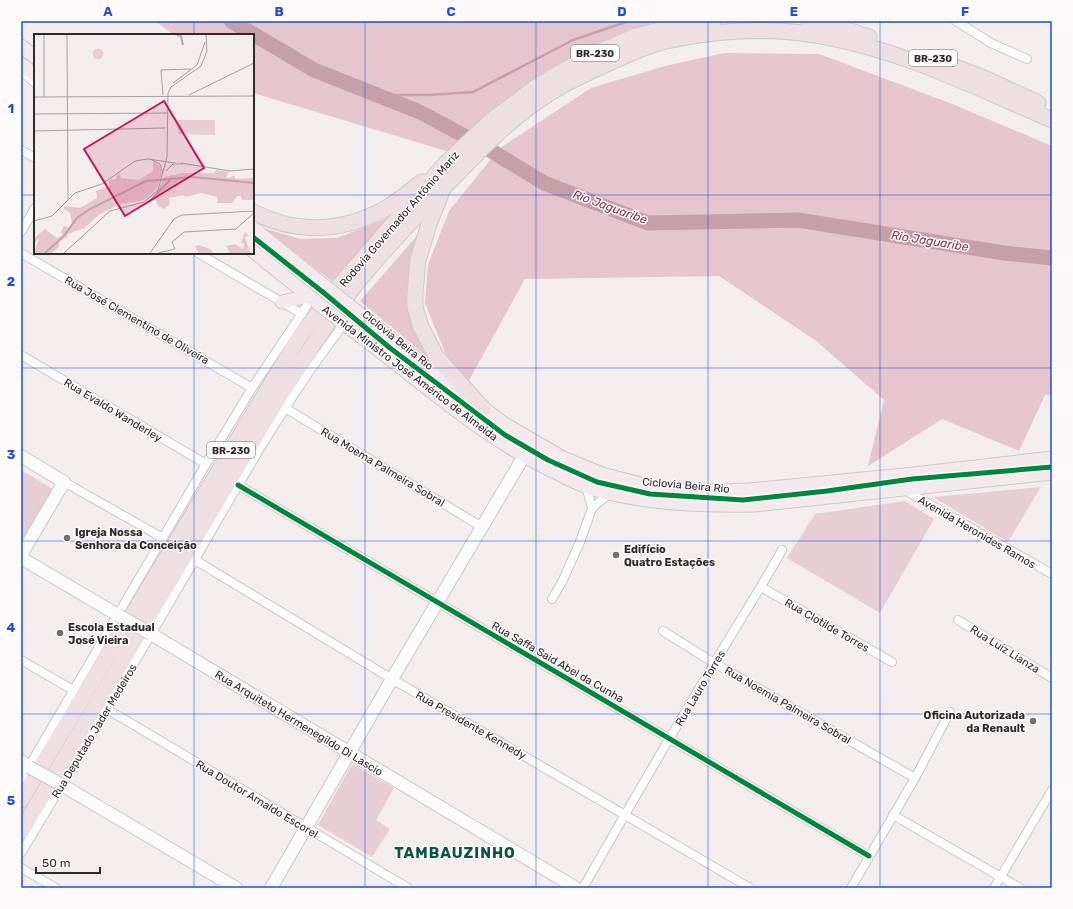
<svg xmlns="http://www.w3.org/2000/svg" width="1073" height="909" viewBox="0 0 1073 909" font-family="Rubik,sans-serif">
	<rect width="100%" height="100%" fill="#f3edee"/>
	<!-- green -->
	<g fill="#e7ced4">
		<path d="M21 470 56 491 21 550Z"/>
		<path d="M1041 487 1008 542 933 497Z"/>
		<path d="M905 501 934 519 880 613 787 558 815 514Z"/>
		<path d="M352 764 394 788 376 820 390 829 372 857 318 825Z"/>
	</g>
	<!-- forest -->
	<g fill="#e6c6ce">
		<path d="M155 21H653L456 154 260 95 253 92V35H174Z"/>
		<path d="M724 53 819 54 950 103 1052 146V396L1045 395 1019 451 942 419 868 466 884 400 815 340 719 276 525 279 467 384 448 360 425 303 428 265 449 211 500 148 591 88 665 66Z"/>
		<path d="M393 216 338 286 263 228 301 239 337 238Z"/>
		<path d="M422 230 409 299 442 369 360 301Z"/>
	</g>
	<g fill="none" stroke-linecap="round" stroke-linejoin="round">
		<!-- stream -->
		<path stroke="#c6a0a9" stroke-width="2.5" d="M382 97 397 95H429L473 92 573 40 629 21"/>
		<!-- river -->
		<path stroke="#c6a0a9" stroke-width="15" d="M231 21 314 70 420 112 485 147 544 183 648 223 798 220 1004 253 1052 258"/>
		<!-- street casing -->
		<g stroke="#cbc7c8" stroke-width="10">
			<g id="street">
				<path d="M956 21 991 43 1027 59"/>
				<path d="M25 74 35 83"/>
				<path d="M21 150 35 158"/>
				<path d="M21 232 35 208"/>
				<path d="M21 253 252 388"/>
				<path d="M198 253 302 314"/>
				<path d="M21 355 206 464"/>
				<path d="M285 408 482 527"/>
				<path d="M64 482 163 538"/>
				<path d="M238 485 869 856"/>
				<path d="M903 489 1052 574"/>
				<path d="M592 508 610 493"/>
				<path d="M195 560 392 679 750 888"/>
				<path d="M761 587 892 662"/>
				<path d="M552 599 562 582 580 542 592 508 586 486"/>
				<path d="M958 620 1052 678"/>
				<path d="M663 631 714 663 915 778"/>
				<path d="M21 660 73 690"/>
				<path d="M107 709 408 888"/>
				<path d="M21 780 206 464 252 388 312 298"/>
				<path d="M893 815 1020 888"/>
				<path d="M21 853C80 756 137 658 194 561 241 480 287 398 344 324"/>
				<path d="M21 868 56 888"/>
				<path d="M583 888C626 812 670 737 715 662 737 625 761 588 782 550"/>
				<path d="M851 888 915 778 950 712"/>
				<path d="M994 888 1052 790"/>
			</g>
		</g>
		<!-- secondary casing -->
		<g stroke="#cbc7c8" stroke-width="14">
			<g id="secondary">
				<path d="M21 456 64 482 21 555"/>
				<path d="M21 558 118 615"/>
				<path d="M151 634 576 888"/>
				<path d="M21 761 29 767"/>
				<path d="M62 785 236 888"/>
				<path d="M271 888 392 679 524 456"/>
			</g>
		</g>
		<!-- primary casing -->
		<g stroke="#cdcaca" stroke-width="15">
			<g id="primary">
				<path d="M21 46 35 57"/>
				<path d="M21 64 35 75"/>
				<path d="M253 228 326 287"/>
				<path d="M253 251 315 301"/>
				<path d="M282 302 308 296"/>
				<path d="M351 307 412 355 503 423 563 458 602 474 648 486 688 491H717L749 490 914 474 1052 458"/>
				<path d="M340 321C411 372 475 434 555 472 565 477 576 483 587 487 642 504 698 506 755 505L1052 473"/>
			</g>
		</g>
		<!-- highway casing -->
		<g stroke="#cdcaca" stroke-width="17">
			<g id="highway">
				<path d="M809 21 832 25 869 37"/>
				<path d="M931 58 984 78 1038 103"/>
				<path d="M441 194 429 224 418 260 415 293V307L421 327 436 356 483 409"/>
				<path d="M253 212C298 235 341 232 385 209 398 201 410 191 422 182"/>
				<path d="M21 800 300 336 339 286 445 164 492 120 536 87 585 58 636 36 667 28 714 21"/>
				<path d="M21 831 279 397C304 359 328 320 356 284 387 246 421 211 455 176 483 147 512 117 547 95 565 83 585 74 605 65 624 56 643 47 662 42 707 31 763 27 808 34 894 46 973 86 1052 120"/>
			</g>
		</g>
		<!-- street -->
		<use href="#street" stroke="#fdfcfc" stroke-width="8"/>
		<!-- secondary -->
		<use href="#secondary" stroke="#fdfcfc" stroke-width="12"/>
		<!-- primary -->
		<use href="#primary" stroke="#f4eaed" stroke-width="13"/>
		<!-- highway -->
		<use href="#highway" stroke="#eedfe3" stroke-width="15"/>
		<!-- secondary-bridge casing -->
		<g stroke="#cbc7c8" stroke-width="14" stroke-linecap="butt">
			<g id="secondary-bridge">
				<path d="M118 615 151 634"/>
				<path d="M29 767 62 785"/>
			</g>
		</g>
		<!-- primary-bridge casing -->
		<g stroke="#cdcaca" stroke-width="15" stroke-linecap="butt">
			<g id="primary-bridge">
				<path d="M326 287 351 307"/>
				<path d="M315 301 340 321"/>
			</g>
		</g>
		<!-- secondary-bridge -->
		<use href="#secondary-bridge" stroke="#fdfcfc" stroke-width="12"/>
		<!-- primary-bridge -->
		<use href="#primary-bridge" stroke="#f4eaed" stroke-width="13"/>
		<!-- cycleway casing -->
		<g stroke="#fef9fa" stroke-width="8">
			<g id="cycleway">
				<path d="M253 237 324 293 390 348 505 435 548 460 597 482 650 494 743 500 827 491 912 479 1052 467"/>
				<path d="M238 485 869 856"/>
			</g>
		</g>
		<!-- cycleway -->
		<use href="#cycleway" stroke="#00873e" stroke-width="5"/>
	</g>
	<!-- grid -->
	<path fill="none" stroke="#1d4ed8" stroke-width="1" stroke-opacity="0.55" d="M194 21V35M365 21V888M536 21V888M708 21V888M880 21V888M21 195H35M253 195H1052M194 253V888M21 368H1052M21 541H1052M21 714H1052"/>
	<!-- markers -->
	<g fill="#736e6f" stroke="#fef9fa" stroke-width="1.5">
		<circle cx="67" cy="538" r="4"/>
		<circle cx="616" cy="555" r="4"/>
		<circle cx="60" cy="633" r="4"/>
		<circle cx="1033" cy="721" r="4"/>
	</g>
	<g text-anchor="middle" stroke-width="3" stroke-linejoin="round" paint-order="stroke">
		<!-- shield labels -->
		<g fill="#fef9fa" stroke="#6c6768" stroke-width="1">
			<rect x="571" y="45" width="48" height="16" rx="3"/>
			<rect x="909" y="50" width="48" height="16" rx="3"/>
			<rect x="207" y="442" width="48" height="16" rx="3"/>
		</g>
		<g font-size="10" font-weight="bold" fill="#2e292a">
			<text x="595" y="57">BR-230</text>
			<text x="933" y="62">BR-230</text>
			<text x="231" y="454">BR-230</text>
		</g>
		<!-- street labels -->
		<g font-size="11" fill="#2e292a" stroke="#fef9fa">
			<text transform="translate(399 219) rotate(-49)" y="4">Rodovia Governador Antônio Mariz</text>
			<text transform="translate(137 320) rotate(30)" y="4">Rua José Clementino de Oliveira</text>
			<text transform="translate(398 340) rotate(39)" y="4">Ciclovia Beira Rio</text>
			<text transform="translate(410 373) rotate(37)" y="4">Avenida Ministro José Américo de Almeida</text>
			<text transform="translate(113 410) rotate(31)" y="4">Rua Evaldo Wanderley</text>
			<text transform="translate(383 467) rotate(31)" y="4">Rua Moema Palmeira Sobral</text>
			<text transform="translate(686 485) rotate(5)" y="4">Ciclovia Beira Rio</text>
			<text transform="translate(977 532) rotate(30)" y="4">Avenida Heronides Ramos</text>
			<text transform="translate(827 625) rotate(30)" y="4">Rua Clotilde Torres</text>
			<text transform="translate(1005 649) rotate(32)" y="4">Rua Luiz Lianza</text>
			<text transform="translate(558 662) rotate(30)" y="4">Rua Saffa Said Abel da Cunha</text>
			<text transform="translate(700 688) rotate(-59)" y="4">Rua Lauro Torres</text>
			<text transform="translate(788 705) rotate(30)" y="4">Rua Noemia Palmeira Sobral</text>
			<text transform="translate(299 723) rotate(31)" y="4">Rua Arquiteto Hermenegildo Di Lascio</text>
			<text transform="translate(471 725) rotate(30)" y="4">Rua Presidente Kennedy</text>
			<text transform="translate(94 731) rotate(-59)" y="4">Rua Deputado Jader Medeiros</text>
			<text transform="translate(257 799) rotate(31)" y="4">Rua Doutor Arnaldo Escorel</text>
		</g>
		<!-- poi labels -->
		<g font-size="11" font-weight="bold" fill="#2e292a" stroke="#fef9fa" text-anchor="start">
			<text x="75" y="536">Igreja Nossa<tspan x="75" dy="13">Senhora da Conceição</tspan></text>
			<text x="624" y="553">Edifício<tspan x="624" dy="13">Quatro Estações</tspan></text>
			<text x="68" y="631">Escola Estadual<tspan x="68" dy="13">José Vieira</tspan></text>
			<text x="1025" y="719" text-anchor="end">Oficina Autorizada<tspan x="1025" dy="13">da Renault</tspan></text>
		</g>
		<!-- water labels -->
		<g font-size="12" font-style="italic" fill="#803b50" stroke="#fef9fa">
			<text transform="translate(610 207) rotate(20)" y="4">Rio Jaguaribe</text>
			<text transform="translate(930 241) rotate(9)" y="4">Rio Jaguaribe</text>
		</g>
		<!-- district labels -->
		<g font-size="15" font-weight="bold" letter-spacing="1" fill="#055741" stroke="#fef9fa">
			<text x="455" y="858">TAMBAUZINHO</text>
		</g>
	</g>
	<!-- overview -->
	<g transform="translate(34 34)">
		<rect width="220" height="220" fill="#f3edee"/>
		<path d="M58.5 20a5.5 5.5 0 1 1 11 0a5.5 5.5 0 1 1-11 0ZM144 86H181V101L144 100Z" fill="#e7ced4"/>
		<path d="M119 127 125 131 128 139 123 154 114 163 107 167 85 170 66 180 50 194 34 200 33 204 29 203 25 208V213L18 219H0L5 204 0 210V204L11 195 23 204 29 201 27 198 30 192 35 194 38 189 36 179 30 175V172L46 174 63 164 62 157 75 152V146L82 145 85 138 87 144 105 146 119 137ZM182 136 195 138 192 143 196 144 200 141 202 145 220 144V166H208L207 162H203L198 169H183V163L167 159 151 163 150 161 135 164 136 170 134 172 130 175 124 172 120 163 130 143 149 139H180ZM211 198 215 202 211 203 216 218 220 219H191L196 218 192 212 201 210 209 215 210 210 207 209ZM165 211 176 215 179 219H164L161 212Z" fill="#e6c6ce"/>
		<path fill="none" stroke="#c6a0a9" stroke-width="2" d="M143 1 147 2 149 11M115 168 138 144M11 219 29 203 43 184 56 175 112 147 159 143 220 149"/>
		<path fill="none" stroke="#a49fa0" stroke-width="1" d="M10 1V63M33 1 34 165M139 49 163 31 171 8M129 61 127 36 157 35M155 61 220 29M0 63 220 62M0 80 134 79M0 97 131 94M116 125 126 130 129 140M147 129 196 137 220 135M132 137 139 130H149M0 187 18 182 41 159 68 150 101 127 114 125 141 129M30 219 76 177 110 168 124 156 133 123 134 59 137 53 167 32 173 17 172 1M116 219 140 185 148 181 220 177M124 219 141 215 138 208 150 198 202 195 220 179"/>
		<path fill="#c2185b" fill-opacity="0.15" stroke="#c2185b" stroke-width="2" d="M130 67 170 134 91 182 50 115Z"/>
		<rect width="220" height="220" fill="none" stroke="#2e292a" stroke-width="2"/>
	</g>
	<!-- border -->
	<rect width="1073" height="909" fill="none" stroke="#fef9fa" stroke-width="44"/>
	<!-- scale -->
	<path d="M36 867v6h64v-6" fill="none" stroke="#2e292a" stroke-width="2"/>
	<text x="42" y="867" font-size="12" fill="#2e292a" stroke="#fef9fa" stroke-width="3" paint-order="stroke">50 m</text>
	<rect x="22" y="22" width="1029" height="865" fill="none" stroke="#1d4ed8" stroke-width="1.5"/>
	<g font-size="13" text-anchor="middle" font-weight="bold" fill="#1d4ed8">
		<text x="108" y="16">A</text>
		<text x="279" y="16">B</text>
		<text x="451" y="16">C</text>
		<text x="622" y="16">D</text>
		<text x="794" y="16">E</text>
		<text x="965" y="16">F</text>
		<text x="11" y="113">1</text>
		<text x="11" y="286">2</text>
		<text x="11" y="459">3</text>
		<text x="11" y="632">4</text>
		<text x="11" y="805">5</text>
	</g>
</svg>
